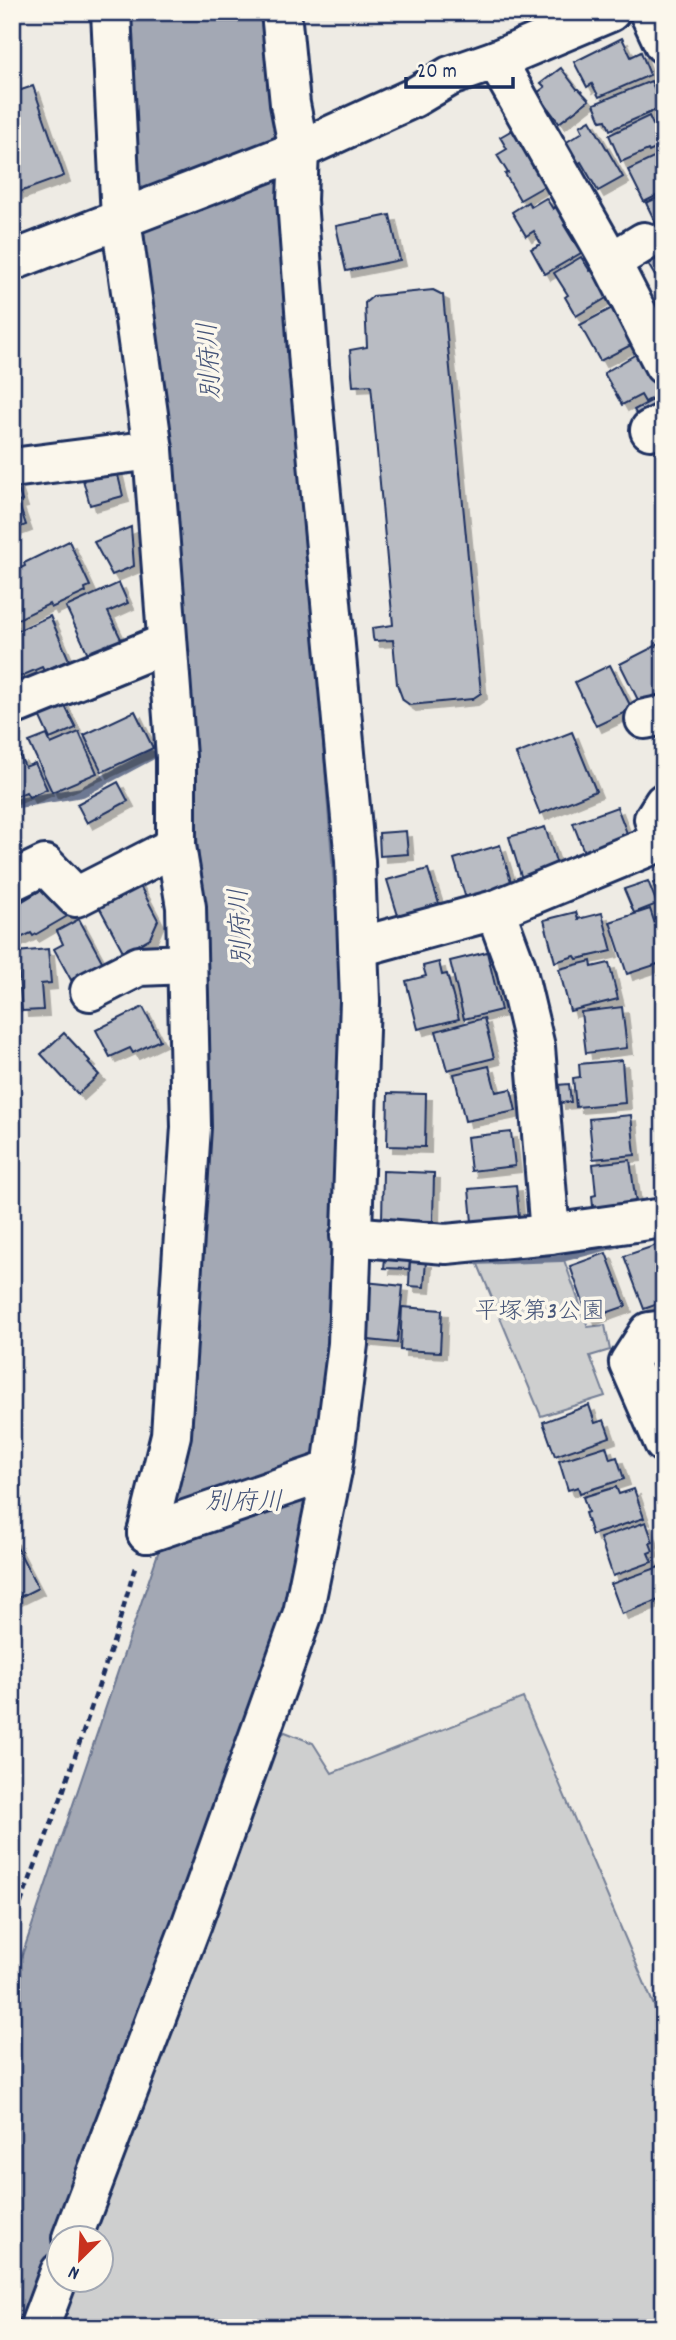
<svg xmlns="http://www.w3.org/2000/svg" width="676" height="2340" viewBox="0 0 676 2340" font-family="Dekko,'Klee One',sans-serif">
	<defs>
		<filter id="shadow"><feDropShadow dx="6" dy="6" stdDeviation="0" flood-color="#0004"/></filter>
	</defs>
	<rect width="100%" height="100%" fill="#eeebe4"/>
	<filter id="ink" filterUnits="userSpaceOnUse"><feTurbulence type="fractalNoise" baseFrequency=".0143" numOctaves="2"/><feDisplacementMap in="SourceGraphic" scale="14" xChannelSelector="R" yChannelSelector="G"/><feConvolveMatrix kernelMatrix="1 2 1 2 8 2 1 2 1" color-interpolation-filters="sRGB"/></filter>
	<g filter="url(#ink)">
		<!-- green -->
		<g fill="#cecfcf" stroke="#747f96" stroke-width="2">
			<path d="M564 1260 588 1327 605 1325 610 1350 590 1356 605 1396 541 1416 477 1262Z"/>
			<path d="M523 1698 664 2029V2328H51L71 2281 102 2280V2238H89L266 1747 285 1732 313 1743 332 1773Z"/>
		</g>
		<!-- water -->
		<path fill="#a3a8b4" stroke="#6d7892" stroke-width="2" d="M127 12H267L339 951 340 1177 319 1514 29 2328H12V1985L160 1547 204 1253 206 1225 199 858 140 185Z"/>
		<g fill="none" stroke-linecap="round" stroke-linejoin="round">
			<!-- stream -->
			<g stroke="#6d7892" stroke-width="10">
				<path d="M12 804 82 792 151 755"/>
				<path d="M474 1260 562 1257 617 1243"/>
			</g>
		</g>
		<!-- building -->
		<g fill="#b9bcc3" stroke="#1b2f5e" stroke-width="2" filter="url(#shadow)">
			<path d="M622 38 631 57 641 52 650 75 599 97 592 84 587 87 574 62Z"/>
			<path d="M561 68 577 89H579L589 100 559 123 537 93 545 87 541 83Z"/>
			<path d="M651 81 663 107 610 130 606 120 601 121 594 104Z"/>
			<path d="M33 86 64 176 17 193 12 179V93Z"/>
			<path d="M649 116 653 125 664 120V145L649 152 648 150 621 162 609 135Z"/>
			<path d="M590 120 623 177 598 191 581 162 578 164 565 143 583 132 580 126Z"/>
			<path d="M521 125 555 180 520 200 505 174 508 173 497 155 507 149 500 137Z"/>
			<path d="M662 154 664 192 644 202 628 170Z"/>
			<path d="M664 195V232L661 234 646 203Z"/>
			<path d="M546 198 553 209 565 201 575 218 564 225 581 253 545 274 531 249 541 244 534 231 526 236 512 212 528 202 531 207Z"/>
			<path d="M390 215 400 260 346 271 336 226Z"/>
			<path d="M664 255V278L658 281 648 264Z"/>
			<path d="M581 257 590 271 595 268 602 281 599 283 608 297 576 316 565 297 568 295 554 273Z"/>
			<path d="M433 290 443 295 481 693 472 699 410 705 403 700 397 684 393 640 374 641 373 638 372 628 393 625 371 385 353 386 350 350 367 347 365 303 373 296Z"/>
			<path d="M614 307 633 344 600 361 580 325Z"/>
			<path d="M638 353 662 392 645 402 641 395 622 405 604 373Z"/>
			<path d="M664 394V413L642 424 634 410Z"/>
			<path d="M116 467 123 496 90 505 82 476Z"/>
			<path d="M15 479 22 501 18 502 26 525 12 530V480Z"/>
			<path d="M131 527 134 566 112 575 94 542Z"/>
			<path d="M69 541 90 586 85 588 86 592 51 608 49 604 12 622V572L25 566 24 563Z"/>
			<path d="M119 583 128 603 108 612 122 641 89 656 66 607Z"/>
			<path d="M50 616 69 660 44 671 42 667 12 680V633Z"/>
			<path d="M663 642 664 695 641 706 620 664Z"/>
			<path d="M610 665 632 709 596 726 575 682Z"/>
			<path d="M63 702 76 728 50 739 38 713Z"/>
			<path d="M135 711 153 748 102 772 84 735Z"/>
			<path d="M79 732 97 773 52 792 29 742 47 735 51 744Z"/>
			<path d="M572 732 596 791 540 814 516 754Z"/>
			<path d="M20 756 25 767 35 763 47 789 29 797 26 792 12 798V759Z"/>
			<path d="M118 782 128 801 87 823 77 804Z"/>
			<path d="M617 807 633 849 589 865 573 823Z"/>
			<path d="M545 827 558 868 522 879 509 837Z"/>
			<path d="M406 831 408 854 380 856 379 833Z"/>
			<path d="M500 845 513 888 467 902 454 859Z"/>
			<path d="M428 869 441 910 400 922 387 880Z"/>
			<path d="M664 879V914L653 883Z"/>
			<path d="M648 881 657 904 634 913 624 889Z"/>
			<path d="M138 882 158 920 150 938 124 953 97 903Z"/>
			<path d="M53 883 71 914 33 936 31 933 12 942V890L19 903Z"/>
			<path d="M650 909 664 951V962L627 974 610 922Z"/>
			<path d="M576 912 578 919 602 913 612 951 577 959 575 956 555 962 544 920Z"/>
			<path d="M79 919 103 963 71 980 54 949 63 944 57 931Z"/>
			<path d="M48 949 51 983 41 984 43 1010 22 1011 17 952Z"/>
			<path d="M487 952 501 1010 464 1019 450 961Z"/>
			<path d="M591 961 592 967 609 963 618 999 570 1011 559 969Z"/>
			<path d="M439 962 442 975 447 974 459 1019 418 1029 406 981 426 976 423 966Z"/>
			<path d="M143 1007 160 1040 133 1053 130 1048 110 1057 96 1030Z"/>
			<path d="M622 1007 627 1048 586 1053 581 1012Z"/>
			<path d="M484 1018 494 1058 447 1070 436 1031Z"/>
			<path d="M64 1033 90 1061 88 1063 99 1075 78 1094 41 1054Z"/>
			<path d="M622 1060 625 1103 576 1107 573 1078 580 1077 579 1064Z"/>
			<path d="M489 1066 496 1092 511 1089 516 1111 465 1121 454 1074Z"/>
			<path d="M569 1084 571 1102 559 1103 557 1085Z"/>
			<path d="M388 1093 426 1094 425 1147 387 1146Z"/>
			<path d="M631 1115 635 1155 593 1159 589 1119Z"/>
			<path d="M511 1132 515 1166 471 1171 467 1137Z"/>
			<path d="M630 1160 637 1211 594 1218 592 1196 596 1195 593 1164Z"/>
			<path d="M383 1171 434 1173 433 1221 382 1220Z"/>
			<path d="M516 1185 520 1228 473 1233 469 1189Z"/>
			<path d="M660 1244 664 1253V1297L656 1300 658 1304 644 1309 624 1256Z"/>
			<path d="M606 1253 626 1306 589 1319 570 1266Z"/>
			<path d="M385 1258 410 1260 409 1269 384 1268Z"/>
			<path d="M410 1261H426L424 1287 409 1286Z"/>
			<path d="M365 1282 403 1286 397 1343 359 1339Z"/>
			<path d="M402 1307 442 1310 440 1352 400 1350Z"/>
			<path d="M664 1362V1395L652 1366Z"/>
			<path d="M589 1405 595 1423 604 1420 610 1437 555 1456 543 1422Z"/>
			<path d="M606 1446 610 1459 617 1457 624 1479 580 1493 578 1487 568 1490 559 1461Z"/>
			<path d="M616 1487 619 1494 634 1489 644 1518 592 1535 585 1513 588 1512 583 1497Z"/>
			<path d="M646 1522 653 1542 650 1543 653 1551 648 1553 652 1562 613 1576 600 1538Z"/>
			<path d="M12 1538 38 1588 12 1601Z"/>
			<path d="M659 1567 664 1579V1598L622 1614 611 1584Z"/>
		</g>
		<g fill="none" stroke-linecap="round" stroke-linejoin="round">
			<!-- street casing -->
			<g stroke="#1b2f5e" stroke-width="44">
				<g id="street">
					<path d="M111 12 121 219 153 450 176 757V846L186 907 191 1127 171 1435 147 1533"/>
					<path d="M649 12 664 44"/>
					<path d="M496 60 611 262 664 365"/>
					<path d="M611 262 644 242"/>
					<path d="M650 430 664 423"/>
					<path d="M12 468 153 450"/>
					<path d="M12 706 167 643"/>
					<path d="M645 719 664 715"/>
					<path d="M12 881 45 865 76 897 176 846"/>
					<path d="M495 910 662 841 654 819 664 803"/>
					<path d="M359 947 495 910 516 967 535 1047 550 1234 664 1218"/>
					<path d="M90 991 139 966 187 964"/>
					<path d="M350 1236 446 1244 550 1234"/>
					<path d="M664 1330 649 1332 629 1363 664 1443"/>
					<path d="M147 1533 332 1470"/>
					<path d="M72 2238 192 1923 303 1613 332 1470 348 1344 360 1001 355 861 309 365 297 200 299 150 290 104 281 12"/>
					<path d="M39 2328 60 2272"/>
				</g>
			</g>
			<!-- secondary casing -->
			<g stroke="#1b2f5e" stroke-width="44">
				<path id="secondary" d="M12 261 299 150 413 98 450 76 496 60 610 12"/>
			</g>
			<!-- path -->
			<path stroke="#1b2f5e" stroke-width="4.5" stroke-dasharray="7 5" stroke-linecap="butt" d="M12 1926 61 1798 114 1640 135 1567"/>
			<!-- street -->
			<use href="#street" stroke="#fbf7ec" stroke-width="38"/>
			<!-- secondary -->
			<use href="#secondary" stroke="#fbf7ec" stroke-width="38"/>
		</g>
	</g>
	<g text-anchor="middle" stroke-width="7" stroke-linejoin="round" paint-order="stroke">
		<!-- park labels -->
		<g font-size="24" fill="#48577a" stroke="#fbf7ec">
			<text x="540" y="1318">平塚第3公園</text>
		</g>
		<!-- water labels -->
		<g font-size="26" font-style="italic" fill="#445378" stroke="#fbf7ec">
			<text transform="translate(208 361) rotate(-93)" y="9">別府川</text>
			<text transform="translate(239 927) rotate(-93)" y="9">別府川</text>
			<text x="244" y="1509">別府川</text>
		</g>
	</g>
	<!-- margin -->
	<rect width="676" height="2340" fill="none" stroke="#fbf7ec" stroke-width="42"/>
	<rect x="21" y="21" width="634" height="2298" fill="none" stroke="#1b2f5e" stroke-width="2.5" filter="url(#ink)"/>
	<!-- north arrow -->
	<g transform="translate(80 2259) rotate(204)"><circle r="33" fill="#fbf7ec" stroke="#a1a7b3" stroke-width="2"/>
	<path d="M0-5L12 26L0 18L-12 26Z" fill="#c8321e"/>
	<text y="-10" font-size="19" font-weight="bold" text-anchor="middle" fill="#1b2f5e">N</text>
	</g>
	<!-- scale -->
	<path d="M406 77v10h107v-10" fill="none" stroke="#1b2f5e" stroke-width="3.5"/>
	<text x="417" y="77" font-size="21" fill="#1b2f5e" stroke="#fbf7ec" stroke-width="5" paint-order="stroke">20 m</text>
</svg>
